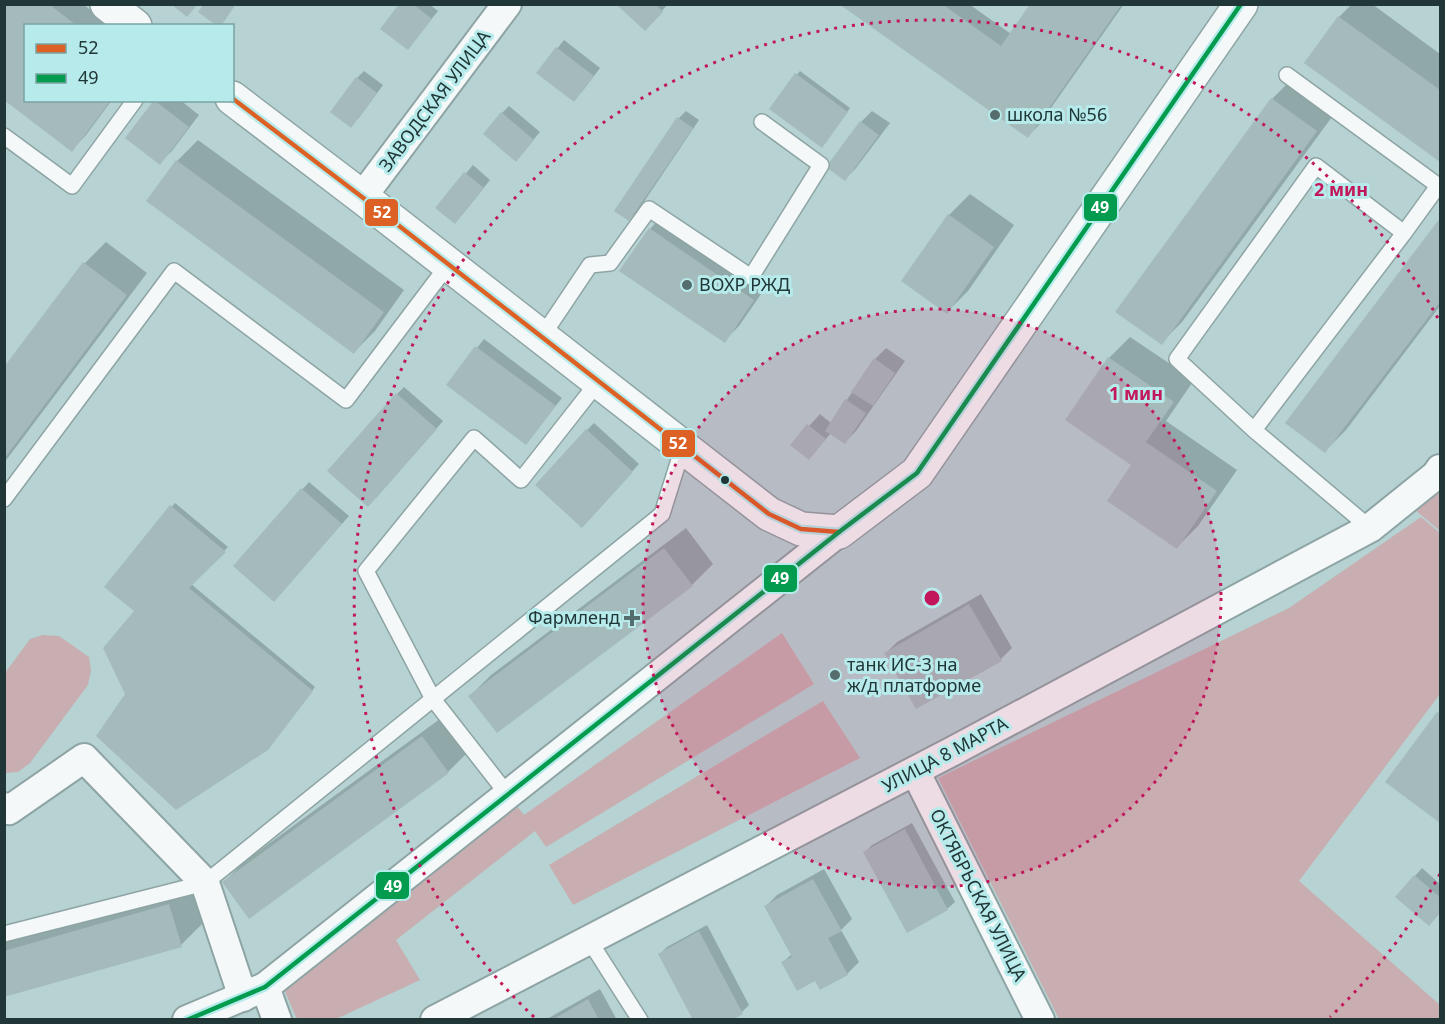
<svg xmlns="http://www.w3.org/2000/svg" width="1445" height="1024" viewBox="0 0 1445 1024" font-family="'Noto Sans',sans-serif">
	<rect width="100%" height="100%" fill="#b6d2d2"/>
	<!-- green -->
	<g fill="#c8aeb0">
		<path d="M1440 479V531L1414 509Z"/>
		<path d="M1421 517 1440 533V694L1299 881 1440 1005V1019H1059L938 778 1289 608Z"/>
		<path d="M782 633 814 684 546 847 535 831 396 940 420 980 334 1020 297 1019 283 987 513 801 524 815Z"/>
		<path d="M43 635 59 636 89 657 91 670 88 685 30 763 18 772 5 773V673L30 639Z"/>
		<path d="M823 701 860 758 573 905 549 865Z"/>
	</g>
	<!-- shadow -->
	<g fill="#0003">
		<path d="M4 4H83L111 26H26V100H112L86 135 72 150 4 98Z"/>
		<path d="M401 4H429L438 11 408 48Z"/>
		<path d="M618 4H668L652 22Z"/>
		<path d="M842 4H969L1011 34 1032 4H1124L1039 125 1028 136Z"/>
		<path d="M1352 4H1372L1440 54V160L1306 62 1339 17Z"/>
		<path d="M564 40 600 68 581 93 538 73Z"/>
		<path d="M364 71 383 85 358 119 357 78Z"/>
		<path d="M800 71 850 108 825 143 771 108Z"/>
		<path d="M1293 78 1337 110 1182 322 1161 343 1272 99Z"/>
		<path d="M156 100H180L199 115 171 152 159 163 127 138Z"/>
		<path d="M509 106 540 132 523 152 502 113Z"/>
		<path d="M686 111 699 120 637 212 629 219 679 118Z"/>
		<path d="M872 111 890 123 856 168 845 179 828 167 861 122Z"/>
		<path d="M198 140 404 290 375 331 354 352 148 201 177 161Z"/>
		<path d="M473 165 490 180 462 215 437 208Z"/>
		<path d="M970 194 1014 225 968 291 947 312 949 215Z"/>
		<path d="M664 214 768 284 739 326 724 341 650 229Z"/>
		<path d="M1440 220V306L1346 430 1325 451 1287 422Z"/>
		<path d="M106 242 147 273 4 463V370L85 263Z"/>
		<path d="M1130 337 1194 380 1166 421 1237 470 1198 526 1177 547 1134 465 1067 420 1109 358Z"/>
		<path d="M484 339 562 398 526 443 448 385Z"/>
		<path d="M886 348 905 361 856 431 845 442 831 433 809 458 792 445 820 414 831 423 875 359Z"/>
		<path d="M404 387 443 421 376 498 397 394Z"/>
		<path d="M594 423 639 464 590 518 587 430Z"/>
		<path d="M309 482 349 516 281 592 235 565Z"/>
		<path d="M175 503 228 547 191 584 315 687 271 745 126 694 137 611 106 587Z"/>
		<path d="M686 528 713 564 692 585 470 696 491 675Z"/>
		<path d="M981 594 1012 648 1001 659 886 653 897 642Z"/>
		<path d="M1440 711V821L1387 781Z"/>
		<path d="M444 716 469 751 448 772 224 882 245 861Z"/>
		<path d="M912 823 955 902 947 909 865 852 872 845Z"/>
		<path d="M1422 868 1440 884V912L1429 924 1415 876Z"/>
		<path d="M824 869 852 919 841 930 859 962 847 974 820 988 815 979 783 962 792 954 766 906 777 895Z"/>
		<path d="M190 884 202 924 181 945 4 995V937Z"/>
		<path d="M707 925 749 1005 742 1012 660 954 667 947Z"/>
		<path d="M600 989 617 1020H545Z"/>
	</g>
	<!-- building -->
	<g fill="#a5bbbb">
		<path d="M4 4H49L77 26H26V100H111L72 152 4 100Z"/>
		<path d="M204 4H236L221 26H217L198 12Z"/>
		<path d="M399 4H413L432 19 408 50 380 29Z"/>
		<path d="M616 4H655L663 12 645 31Z"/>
		<path d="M839 4H942L1001 46 1030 4H1122L1028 138Z"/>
		<path d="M172 5H197L187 17Z"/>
		<path d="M1338 16 1440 90V162L1304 63Z"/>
		<path d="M556 47 594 76 574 102 536 73Z"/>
		<path d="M795 73 848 112 822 148 769 109Z"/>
		<path d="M356 77 377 93 351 128 330 112Z"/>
		<path d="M1271 98 1317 131 1162 345 1115 312Z"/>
		<path d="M154 100 189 127 160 165 125 138Z"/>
		<path d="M501 112 534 140 516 162 483 134Z"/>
		<path d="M677 117 693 128 629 221 614 211Z"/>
		<path d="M860 121 879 135 845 181 826 167Z"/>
		<path d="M176 160 384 312 354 354 146 201Z"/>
		<path d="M464 172 484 188 455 224 435 208Z"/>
		<path d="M948 214 994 247 947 314 901 281Z"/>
		<path d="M1440 218V302L1325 453 1285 423Z"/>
		<path d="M649 228 754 300 725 343 619 271Z"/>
		<path d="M83 262 127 295 4 459V367Z"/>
		<path d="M475 346 556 406 526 445 446 385Z"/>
		<path d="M1108 357 1174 402 1146 442 1217 491 1177 549 1107 501 1131 465 1065 420Z"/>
		<path d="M874 358 895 373 873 406 851 392Z"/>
		<path d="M396 393 437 429 368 507 327 471Z"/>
		<path d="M845 399 866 413 845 444 825 431Z"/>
		<path d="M807 424 826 439 809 460 790 445Z"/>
		<path d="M586 429 633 472 582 528 535 485Z"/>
		<path d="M301 488 342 524 274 602 233 566Z"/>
		<path d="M170 505 226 552 189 588 313 691 268 750 176 810 96 736 125 694 103 648 134 611 104 587Z"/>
		<path d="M664 548 693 586 497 733 468 696Z"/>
		<path d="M969 604 1002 661 916 709 884 653Z"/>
		<path d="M1437 712 1440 714V823L1385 782Z"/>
		<path d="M422 736 449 773 249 919 222 882Z"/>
		<path d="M905 829 948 910 907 933 863 852Z"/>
		<path d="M1414 875 1440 897V913L1429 926 1395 897Z"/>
		<path d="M813 879 842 931 828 938 848 975 820 990 815 981 797 991 781 962 792 957 764 906Z"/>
		<path d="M169 904 182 947 4 997V951Z"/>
		<path d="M699 931 743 1014 732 1020H693L658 954Z"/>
		<path d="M588 999 599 1020H552Z"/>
	</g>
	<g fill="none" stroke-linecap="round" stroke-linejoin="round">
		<!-- lane casing -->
		<g stroke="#8ea4a4" stroke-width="18">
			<g id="lane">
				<path d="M1287 75 1440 187"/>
				<path d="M4 136 72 186 135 100"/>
				<path d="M1404 233 1438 186"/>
				<path d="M541 338 590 265 610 263 649 209 751 277 821 165 762 122"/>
				<path d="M1254 430 1404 233 1316 166 1177 359 1254 430 1370 528"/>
				<path d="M4 499 174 271 346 400 448 265"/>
				<path d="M508 795 433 699 366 571 474 438 521 480 598 382"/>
				<path d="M4 934 205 883 662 514 683 447"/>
				<path d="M589 940 640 1020"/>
			</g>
		</g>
		<!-- street casing -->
		<g stroke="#8ea4a4" stroke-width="32">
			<g id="street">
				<path d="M362 197 507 4"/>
				<path d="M915 771 1040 1020"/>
				<path d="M4 807 9 810 84 758 205 883 243 997"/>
				<path d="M265 987 277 1020"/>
				<path d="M187 1020 265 987 839 532"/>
				<path d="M435 1020 953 751 1370 528 1436 475 1440 469"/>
			</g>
		</g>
		<!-- secondary casing -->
		<g stroke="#8ea4a4" stroke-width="36">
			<g id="secondary">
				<path d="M107 4 135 26"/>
				<path d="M232 98 362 197 769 514 801 529 839 532 917 473 1241 4"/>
			</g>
		</g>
		<!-- lane -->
		<use href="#lane" stroke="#f4f8f8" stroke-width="15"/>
		<!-- street -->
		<use href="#street" stroke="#f4f8f8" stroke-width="28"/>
		<!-- secondary -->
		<use href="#secondary" stroke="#f4f8f8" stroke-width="33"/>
		<!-- bus-1 casing -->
		<g stroke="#b7ebeb" stroke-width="9">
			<path id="bus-1" d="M232 98 362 197 769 514 801 529 839 532"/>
		</g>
		<!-- bus-2 casing -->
		<g stroke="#b7ebeb" stroke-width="9">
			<path id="bus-2" d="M187 1020 265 987 839 532 917 473 1241 4"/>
		</g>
		<!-- bus-1 -->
		<use href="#bus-1" stroke="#dd6024" stroke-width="4.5"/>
		<!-- bus-2 -->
		<use href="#bus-2" stroke="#039b4e" stroke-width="4.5"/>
	</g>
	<!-- distance rings -->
	<circle cx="932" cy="598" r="289" fill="#c2185b" fill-opacity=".12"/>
	<g fill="none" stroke="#c2185b" stroke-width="3" stroke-dasharray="3 6">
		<circle cx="932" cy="598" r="289"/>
		<path d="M1440 874A578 578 0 0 1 1330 1017M534 1017A578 578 0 1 1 1440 322"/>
	</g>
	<!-- markers -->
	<g fill="#556d6d" stroke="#b7ebeb" stroke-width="2">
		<circle cx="995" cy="115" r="6"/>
		<circle cx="687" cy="285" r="6"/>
		<path d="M629 609h6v6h6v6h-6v6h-6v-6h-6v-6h6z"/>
		<circle cx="835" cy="675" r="6"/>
	</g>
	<circle fill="#213636" stroke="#b7ebeb" stroke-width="2" cx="725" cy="480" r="5"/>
	<g text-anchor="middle" stroke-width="6" stroke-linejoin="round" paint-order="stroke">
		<!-- street labels -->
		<g font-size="18" fill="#213636" stroke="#b7ebeb">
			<text transform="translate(435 101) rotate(-53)" y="6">ЗАВОДСКАЯ УЛИЦА</text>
			<text transform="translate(945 755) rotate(-28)" y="6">УЛИЦА 8 МАРТА</text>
			<text transform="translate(978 895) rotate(63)" y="6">ОКТЯБРЬСКАЯ УЛИЦА</text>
		</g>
		<!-- poi labels -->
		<g font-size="18" fill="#213636" stroke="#b7ebeb" text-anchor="start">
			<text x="1007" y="121">школа №56</text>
			<text x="699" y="291">ВОХР РЖД</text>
			<text x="620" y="624" text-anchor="end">Фармленд</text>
			<text x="847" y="671">танк ИС-3 на<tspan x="847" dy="21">ж/д платформе</tspan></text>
		</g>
	</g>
	<circle cx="932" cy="598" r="9" fill="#c2185b" stroke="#b7ebeb" stroke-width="3"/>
	<g font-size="18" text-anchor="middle" font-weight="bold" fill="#c2185b" stroke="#b7ebeb" stroke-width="6" stroke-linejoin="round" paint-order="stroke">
		<text x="1341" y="196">2 мин</text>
		<text x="1136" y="400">1 мин</text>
	</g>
	<g stroke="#b7ebeb" stroke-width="2">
		<rect x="1083" y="193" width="35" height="29" rx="6" fill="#039b4e"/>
		<rect x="364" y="198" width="35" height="29" rx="6" fill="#dd6024"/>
		<rect x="661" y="429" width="35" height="29" rx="6" fill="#dd6024"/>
		<rect x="763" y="564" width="35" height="29" rx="6" fill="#039b4e"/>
		<rect x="375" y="871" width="35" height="29" rx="6" fill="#039b4e"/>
	</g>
	<g font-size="16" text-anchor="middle" font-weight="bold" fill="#fff">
		<text x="1100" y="213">49</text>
		<text x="382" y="218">52</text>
		<text x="678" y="449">52</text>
		<text x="780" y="584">49</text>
		<text x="393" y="892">49</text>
	</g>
	<!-- border -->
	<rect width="1445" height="1024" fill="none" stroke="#213636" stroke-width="12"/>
	<!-- legend -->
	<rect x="24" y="24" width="210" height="78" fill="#b7ebeb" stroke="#7ba3a3" stroke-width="1.5"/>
	<rect x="36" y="44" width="30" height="9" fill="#dd6024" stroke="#7ba3a3" stroke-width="1.5"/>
	<text x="78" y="54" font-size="18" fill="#213636">52</text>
	<rect x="36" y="74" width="30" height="9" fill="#039b4e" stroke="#7ba3a3" stroke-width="1.5"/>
	<text x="78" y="84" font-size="18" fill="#213636">49</text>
</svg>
